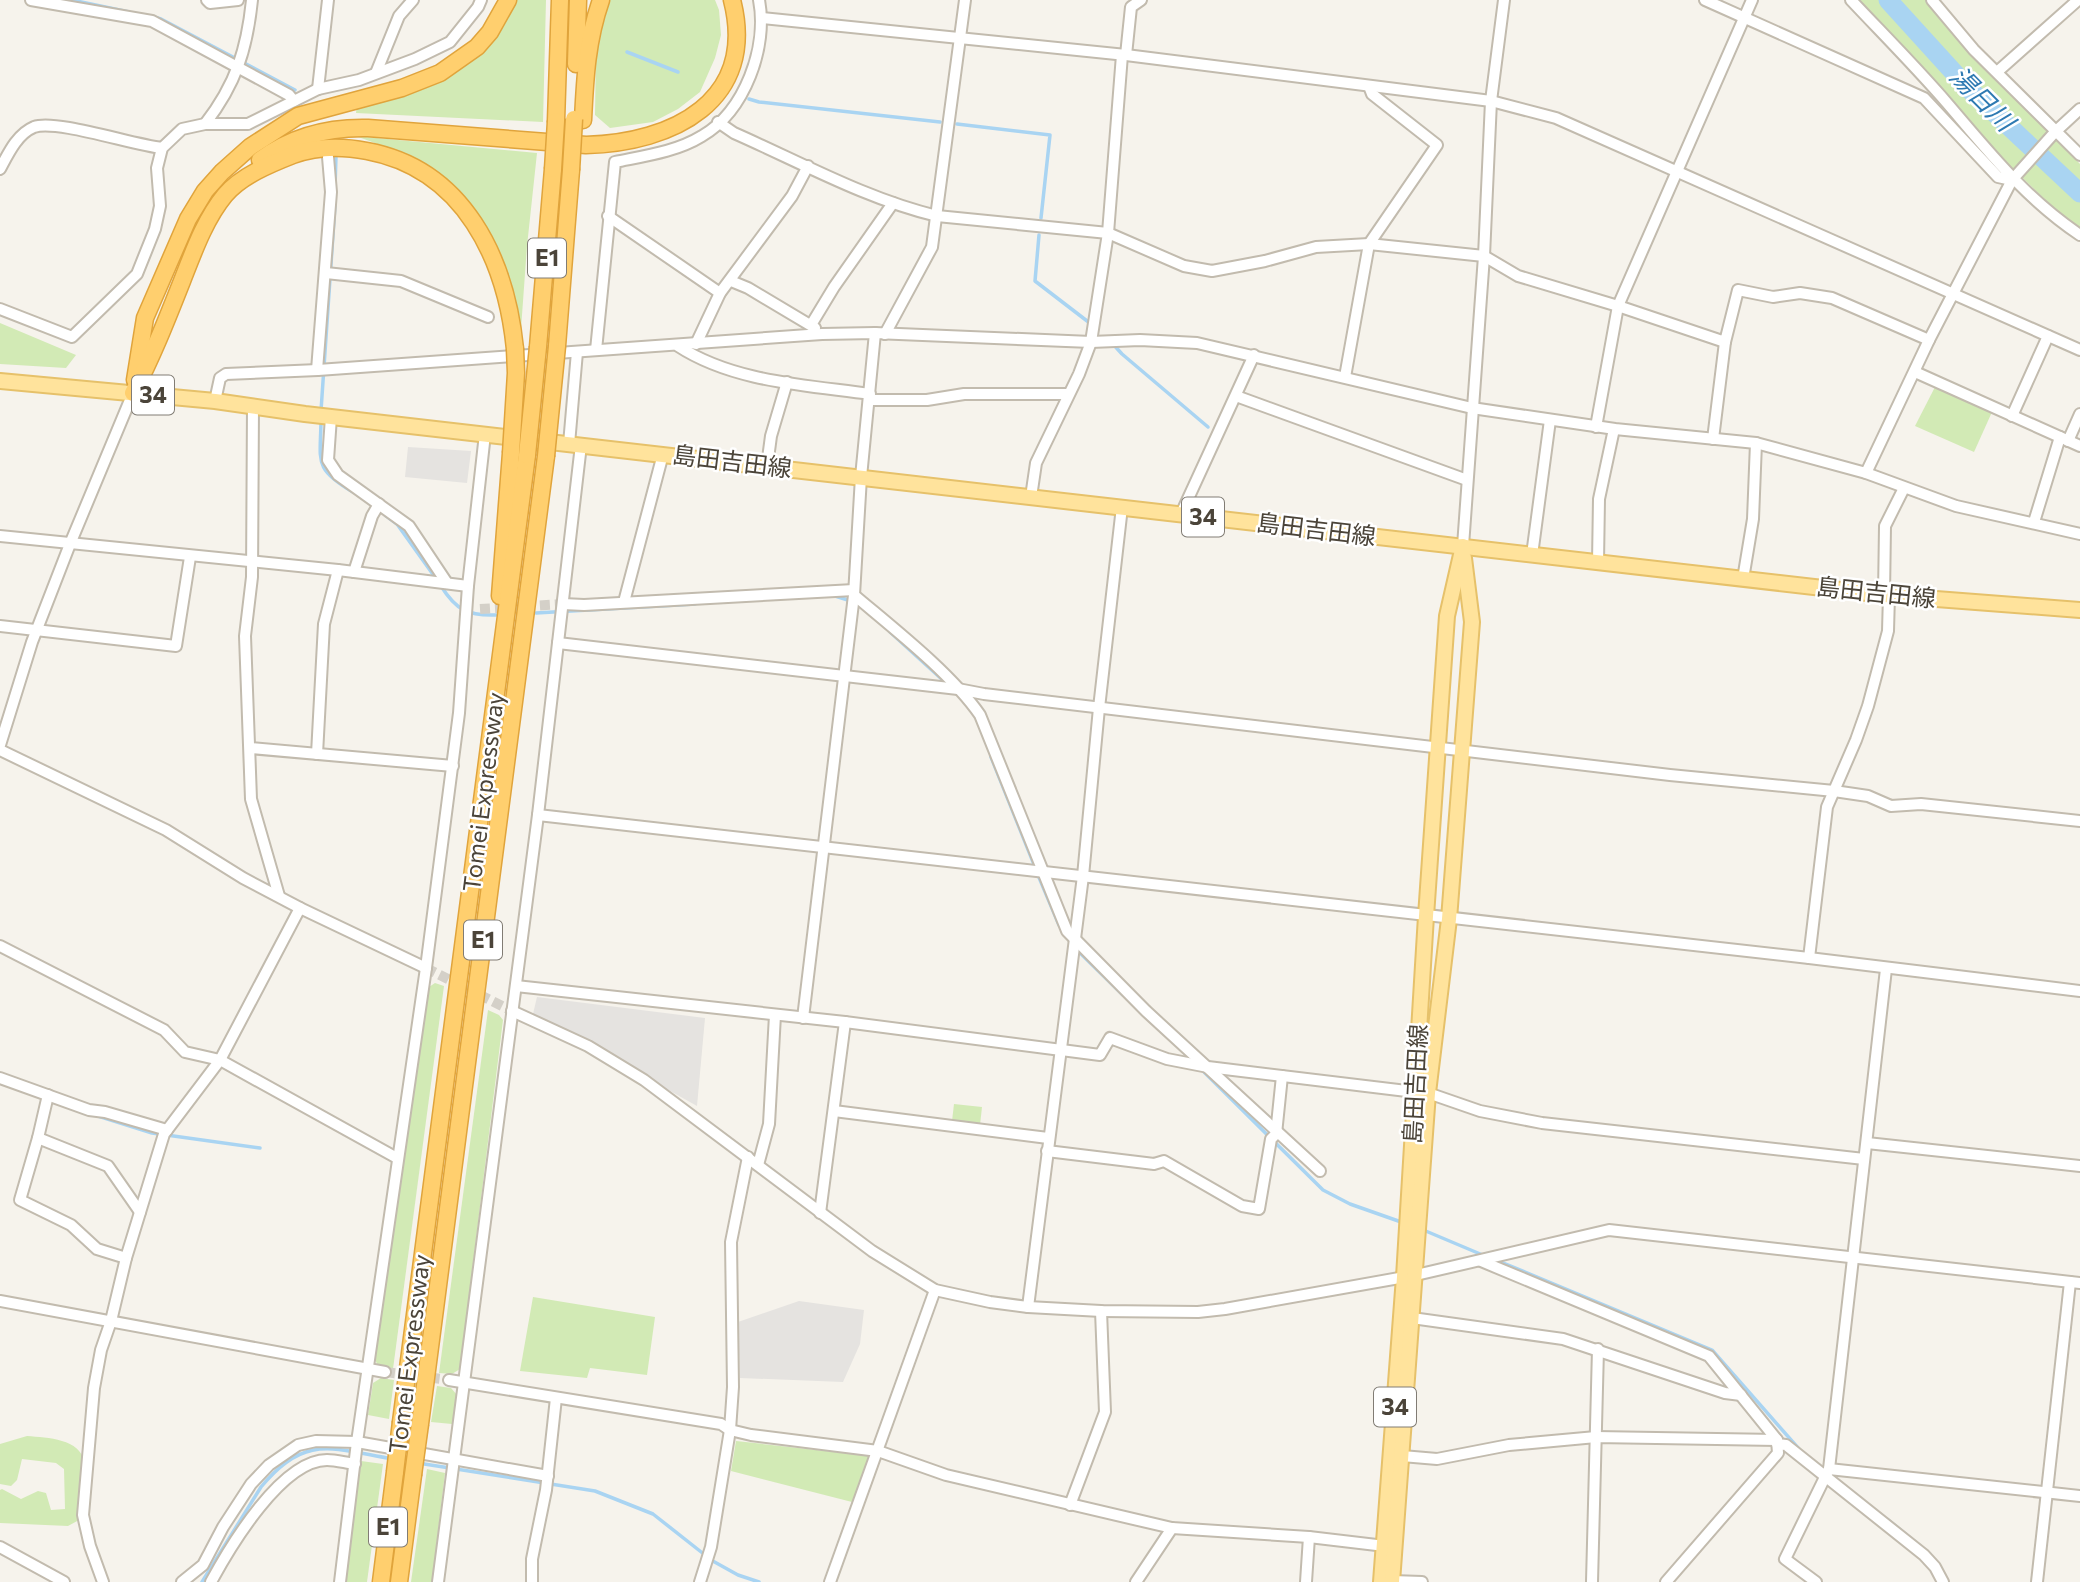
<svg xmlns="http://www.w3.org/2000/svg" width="2080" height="1582" viewBox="0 0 2080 1582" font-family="Commissioner,'Noto Sans JP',sans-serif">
	<rect width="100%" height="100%" fill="#f6f3ec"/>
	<!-- green -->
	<g fill="#d2eab5">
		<path d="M516 0H546L543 122 356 113 357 105 461 66 488 47Z"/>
		<path d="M610 0H715L719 10 721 35 715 58 700 92 678 109 653 122 610 128 595 115 596 47Z"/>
		<path d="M1849 0H1926L2080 164V228L2061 215 1953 111Z"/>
		<path d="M355 136 537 153 527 246 521 329C512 273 497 237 458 195 452 188 446 180 439 175 420 160 379 144 355 136Z"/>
		<path d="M0 323 76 355 66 368 0 364Z"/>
		<path d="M1935 387 1992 412 1974 452 1915 426Z"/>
		<path d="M435 983 444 986 393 1369 379 1367 375 1360 426 989Z"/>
		<path d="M488 1010 499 1015 503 1020 460 1369 452 1374 439 1373Z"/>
		<path d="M954 1104 982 1107 980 1125 952 1121Z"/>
		<path d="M533 1297 655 1317 647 1375 590 1368 587 1378 520 1371Z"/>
		<path d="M381 1378 394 1380 389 1419 368 1415 373 1383Z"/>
		<path d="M437 1386 451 1388 457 1395 452 1424 431 1422Z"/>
		<path d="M27 1436C48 1438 80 1438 85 1463L79 1520 68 1526 0 1523V1490L2 1489 21 1499 38 1491 46 1493 51 1510 65 1509 64 1469 56 1463 22 1459 17 1480 11 1486 0 1484V1444Z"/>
		<path d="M736 1441 871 1456 852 1502 731 1471Z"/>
		<path d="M361 1461 383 1464 367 1582H345Z"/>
		<path d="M427 1469 445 1473 432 1582H411Z"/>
	</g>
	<!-- parking -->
	<g fill="#e5e3e0">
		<path d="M408 447 471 451 467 483 405 477Z"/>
		<path d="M537 997 705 1018 697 1106 533 1014Z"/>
		<path d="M799 1301 864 1310 860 1344 843 1382 740 1378 738 1322Z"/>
	</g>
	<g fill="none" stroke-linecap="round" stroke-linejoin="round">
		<!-- stream -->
		<g stroke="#a9d4f2" stroke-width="3.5">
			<path d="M72 0 129 12"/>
			<path d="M154 17 161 19 295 90"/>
			<path d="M627 52 678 72"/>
			<path d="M749 99 759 102 940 122"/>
			<path d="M957 124 1050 135 1041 218"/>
			<path d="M335 187 336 156"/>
			<path d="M1039 235 1035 281 1091 324"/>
			<path d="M1112 343 1122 354 1208 427"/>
			<path d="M321 411 335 205"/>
			<path d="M321 418C321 461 312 468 353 492"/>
			<path d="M385 515 397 524 437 580"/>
			<path d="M441 586C456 610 468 616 496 615"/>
			<path d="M835 596 851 601"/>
			<path d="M536 613 695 604"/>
			<path d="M890 632 946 683"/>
			<path d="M991 757 1035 867"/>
			<path d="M1038 875 1059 925"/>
			<path d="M1076 949 1123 995"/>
			<path d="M1202 1070 1323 1190 1350 1204 1404 1223"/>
			<path d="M98 1116 152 1133 260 1148"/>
			<path d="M1421 1229 1485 1256"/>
			<path d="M1496 1260 1712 1350 1799 1449"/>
			<path d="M418 1463 595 1491 653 1514 705 1555"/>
			<path d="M1887 1519 1930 1554"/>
			<path d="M711 1560 738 1575 759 1582"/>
			<path d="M202 1582 261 1487C305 1433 333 1449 393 1459"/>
		</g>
		<!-- river -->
		<path stroke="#a9d4f2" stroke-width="19" d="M1888 0 1968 88 2080 193"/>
		<!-- minor-tunnel -->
		<g stroke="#d4d0c8" stroke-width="10" stroke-dasharray="10 5" stroke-linecap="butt">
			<path d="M480 609 563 604"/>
			<path d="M426 968 512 1011"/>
			<path d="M385 1372 449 1380"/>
		</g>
		<!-- minor casing -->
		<g stroke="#c2bbae" stroke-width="14">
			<g id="minor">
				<path d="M31 0 152 21 289 95 294 101"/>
				<path d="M207 0 210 3 238 0"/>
				<path d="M1705 0 1924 98 1998 177 2012 180"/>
				<path d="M1851 0C1883 34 1916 67 1947 103 1989 152 2025 198 2080 235"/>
				<path d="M1932 0 1974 50 2080 155"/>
				<path d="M762 18 1126 55 1491 101 1556 118 2080 350"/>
				<path d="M1126 55 1131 7 1141 0"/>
				<path d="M1997 72 2078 0"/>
				<path d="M376 73 399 16 413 0"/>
				<path d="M318 89 328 0"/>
				<path d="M718 122 734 133C800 162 866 199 937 216L1108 233 1184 266 1212 271 1265 261 1316 247 1369 244 1484 256 1518 276 1618 306 1725 342 1738 290 1773 297 1800 293 1832 298 1929 340"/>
				<path d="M205 124C236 84 247 49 252 0"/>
				<path d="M0 169C8 154 17 134 34 127 56 119 133 145 162 148"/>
				<path d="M608 216 720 293"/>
				<path d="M326 273 401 281 488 317"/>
				<path d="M731 281 748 288 815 328"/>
				<path d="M0 309 72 337 137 274 155 229 160 206 157 168 162 148 182 129 205 124H248L318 89 359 80 415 59 450 42 478 7 481 0"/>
				<path d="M811 325 834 287 893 203"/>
				<path d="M885 334 932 247 965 0"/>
				<path d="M696 344 720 293 792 196 808 166"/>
				<path d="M678 346C733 382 806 385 870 394"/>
				<path d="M596 350 615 162C644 156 676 152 702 136 745 111 768 47 759 0"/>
				<path d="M317 370 331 192 328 157"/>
				<path d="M1915 372 2080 446"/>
				<path d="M1345 377 1369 244 1437 145 1372 94 1369 86"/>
				<path d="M1236 396 1467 480"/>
				<path d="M870 400H927L964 394H1068"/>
				<path d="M215 401 220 378 226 374 318 370 822 334 875 333 1091 342 1140 340 1197 343 1472 408 1615 429 1756 443 1866 473 1956 506 2080 534"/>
				<path d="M253 406 252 577 245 636 251 799 279 896"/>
				<path d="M2012 416 2048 336"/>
				<path d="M331 417 328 460 338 475 409 526 447 583"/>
				<path d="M1596 427 1618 306 1752 0"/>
				<path d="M1713 439 1725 342"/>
				<path d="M2068 441 2080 414"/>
				<path d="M569 444 577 352"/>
				<path d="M767 466 771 436 787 382"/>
				<path d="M1866 473 1929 340 2012 180 2055 132 2080 109"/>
				<path d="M1031 497 1036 463 1079 374 1091 342 1108 233 1122 55"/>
				<path d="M1181 514 1254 355"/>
				<path d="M2034 522 2060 437"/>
				<path d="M0 536 338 570 468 586"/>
				<path d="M1463 546 1484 256 1491 101 1504 0"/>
				<path d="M1532 555 1550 420"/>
				<path d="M1598 562 1599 499 1614 429"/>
				<path d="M354 572 372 516 379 504"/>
				<path d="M1743 579 1753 519 1756 443"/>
				<path d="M854 595C893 628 951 673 980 715L1067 931 1146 1011 1320 1171"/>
				<path d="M1884 595 1885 526 1904 488"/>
				<path d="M624 602 663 454"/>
				<path d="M563 604 584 605 854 590"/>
				<path d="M0 626 176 646 190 557"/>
				<path d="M558 643 958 689 984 694 1670 775 1834 791 1868 796 1891 806 1921 804 2080 821"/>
				<path d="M0 745 32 642 70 544 133 393"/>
				<path d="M250 748 453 766"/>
				<path d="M0 750 166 830 243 878 300 908 426 968"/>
				<path d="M317 754 324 624 338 570"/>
				<path d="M538 815 1809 958 2080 991"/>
				<path d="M0 946 164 1030 185 1052 220 1060 397 1158"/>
				<path d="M1809 958 1827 807 1856 740 1868 706 1888 631 1889 595"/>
				<path d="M516 986 845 1022 1100 1055 1110 1038 1167 1059 1208 1067 1415 1092"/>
				<path d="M512 1011 588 1046 644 1080 872 1251 935 1290 990 1302 1028 1307 1101 1311 1198 1312 1225 1309 1416 1275 1609 1230 2080 1283"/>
				<path d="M803 1018 854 595 861 477 875 333"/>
				<path d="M0 1078 89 1110 105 1112 167 1130"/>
				<path d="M1428 1093 1480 1111 1542 1123 1864 1159"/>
				<path d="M48 1095 38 1138 20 1200 71 1225 97 1249 126 1258"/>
				<path d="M834 1111 1048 1138"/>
				<path d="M38 1138 108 1166 140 1212"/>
				<path d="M1867 1143 2080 1166"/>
				<path d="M1047 1151 1154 1164 1164 1161 1242 1206 1259 1209 1271 1139 1276 1134 1282 1076"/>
				<path d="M758 1165 769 1124 775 1015"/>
				<path d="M820 1213 845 1022"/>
				<path d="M1481 1261 1709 1356 1777 1440 1778 1453 1666 1582"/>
				<path d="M0 1301 385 1372"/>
				<path d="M1028 1307 1083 876 1099 708 1122 507"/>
				<path d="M1412 1318 1563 1339 1725 1393 1741 1395"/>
				<path d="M449 1380 721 1424 730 1430 751 1435 878 1451 946 1475 1172 1528 1309 1537 1385 1546"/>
				<path d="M1777 1444 1786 1445 1924 1555 1935 1567 1943 1582"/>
				<path d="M1402 1456 1437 1459 1509 1445 1596 1437 1777 1440"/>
				<path d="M1829 1469 2080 1496"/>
				<path d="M1070 1505 1105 1412 1101 1311"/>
				<path d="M0 1547 64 1582"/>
				<path d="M1392 1581 1422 1582"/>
				<path d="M103 1582 90 1546 83 1515 94 1388 101 1350 111 1321 126 1258 164 1134 220 1060 300 908"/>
				<path d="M182 1582 203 1565 223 1527 251 1484 269 1465 298 1445 316 1441 357 1442 548 1476"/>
				<path d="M211 1582C231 1545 282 1460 327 1460 336 1460 346 1463 355 1464"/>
				<path d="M340 1582 357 1442 426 968 459 713 468 586 485 434"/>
				<path d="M438 1582 538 815 581 445"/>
				<path d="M532 1582V1559L546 1490 556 1398"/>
				<path d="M700 1582 711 1547 730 1430 733 1387 731 1242 748 1157"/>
				<path d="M830 1582 935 1290"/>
				<path d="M1136 1582 1172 1528"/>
				<path d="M1306 1582 1309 1537"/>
				<path d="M1592 1582 1598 1349"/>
				<path d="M1816 1582 1785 1559 1829 1469 1886 969"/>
				<path d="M2037 1582 2070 1282"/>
			</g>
		</g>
		<!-- major casing -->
		<g stroke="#e6c16a" stroke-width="18">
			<g id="major">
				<path d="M0 381 215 401 305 414 1884 595 2080 610"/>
				<path d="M1381 1582 1404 1277 1426 916 1447 616 1463 546"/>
				<path d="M1392 1582 1428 1093 1449 919 1472 622 1464 558"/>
			</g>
		</g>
		<!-- highway casing -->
		<g stroke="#e0a43c" stroke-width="19">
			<g id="highway">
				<path d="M576 64 578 0"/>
				<path d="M583 120C585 78 587 40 601 0"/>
				<path d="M556 121 560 0"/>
				<path d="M260 160C292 136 328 127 368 128L586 145C672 143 758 101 732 0"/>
				<path d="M557 346 571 170"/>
				<path d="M538 347 553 169"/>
				<path d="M135 380 145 318 188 219 205 191 222 172 250 147 298 116 402 88 440 73 477 47 490 32 508 0"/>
				<path d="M133 393C152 357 167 319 182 281 193 253 205 219 225 195 241 176 270 164 293 155 317 146 342 146 367 151 464 169 506 259 515 349"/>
				<path d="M500 596 511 453"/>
				<path d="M401 1422 527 455"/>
				<path d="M420 1424 546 456"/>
				<path d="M381 1582 395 1472"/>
				<path d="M399 1582 413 1475"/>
			</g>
		</g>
		<!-- minor -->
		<use href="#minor" stroke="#fff" stroke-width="10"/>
		<!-- major -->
		<use href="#major" stroke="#ffe39c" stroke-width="14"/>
		<!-- highway -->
		<use href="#highway" stroke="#ffcf6e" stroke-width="16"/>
		<!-- highway-bridge casing -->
		<g stroke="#e0a43c" stroke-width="19" stroke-linecap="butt">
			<g id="highway-bridge">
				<path d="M553 169 556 121"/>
				<path d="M571 170 574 119"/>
				<path d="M511 453 516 373 515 349"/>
				<path d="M527 455 538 347"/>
				<path d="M546 456 557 346"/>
				<path d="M395 1472 401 1422"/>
				<path d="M413 1475 420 1424"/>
			</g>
		</g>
		<!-- highway-bridge -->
		<use href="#highway-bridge" stroke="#ffcf6e" stroke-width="16"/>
	</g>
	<g text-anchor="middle" stroke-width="5" stroke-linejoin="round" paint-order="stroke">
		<!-- shield labels -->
		<g fill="#fff" stroke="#817c74" stroke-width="2">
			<rect x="528" y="238.5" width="38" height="39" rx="5"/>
			<rect x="132" y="375.5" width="42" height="39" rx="5"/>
			<rect x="1182" y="497.5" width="42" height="39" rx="5"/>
			<rect x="464" y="920.5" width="38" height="39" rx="5"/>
			<rect x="1374" y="1387.5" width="42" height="39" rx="5"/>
			<rect x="369" y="1507.5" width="38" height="39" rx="5"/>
		</g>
		<g font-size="23" font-weight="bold" fill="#4b4439">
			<text x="547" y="266">E1</text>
			<text x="153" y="403">34</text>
			<text x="1203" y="525">34</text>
			<text x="483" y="948">E1</text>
			<text x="1395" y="1415">34</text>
			<text x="388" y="1535">E1</text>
		</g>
		<!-- street labels -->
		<g font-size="24" fill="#4b4439" stroke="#fff">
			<text transform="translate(732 462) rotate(7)" y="8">島田吉田線</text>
			<text transform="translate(1316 530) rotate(7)" y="8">島田吉田線</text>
			<text transform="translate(1876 593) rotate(6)" y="8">島田吉田線</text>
			<text transform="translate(484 792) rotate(-83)" y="8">Tomei Expressway</text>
			<text transform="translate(1416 1084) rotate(-87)" y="8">島田吉田線</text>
			<text transform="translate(410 1354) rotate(-83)" y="8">Tomei Expressway</text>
		</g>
		<!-- water labels -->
		<g font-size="26" font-style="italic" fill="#2e7ab2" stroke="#fff">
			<text transform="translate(1982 99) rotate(45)" y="9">湯日川</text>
		</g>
	</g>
</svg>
